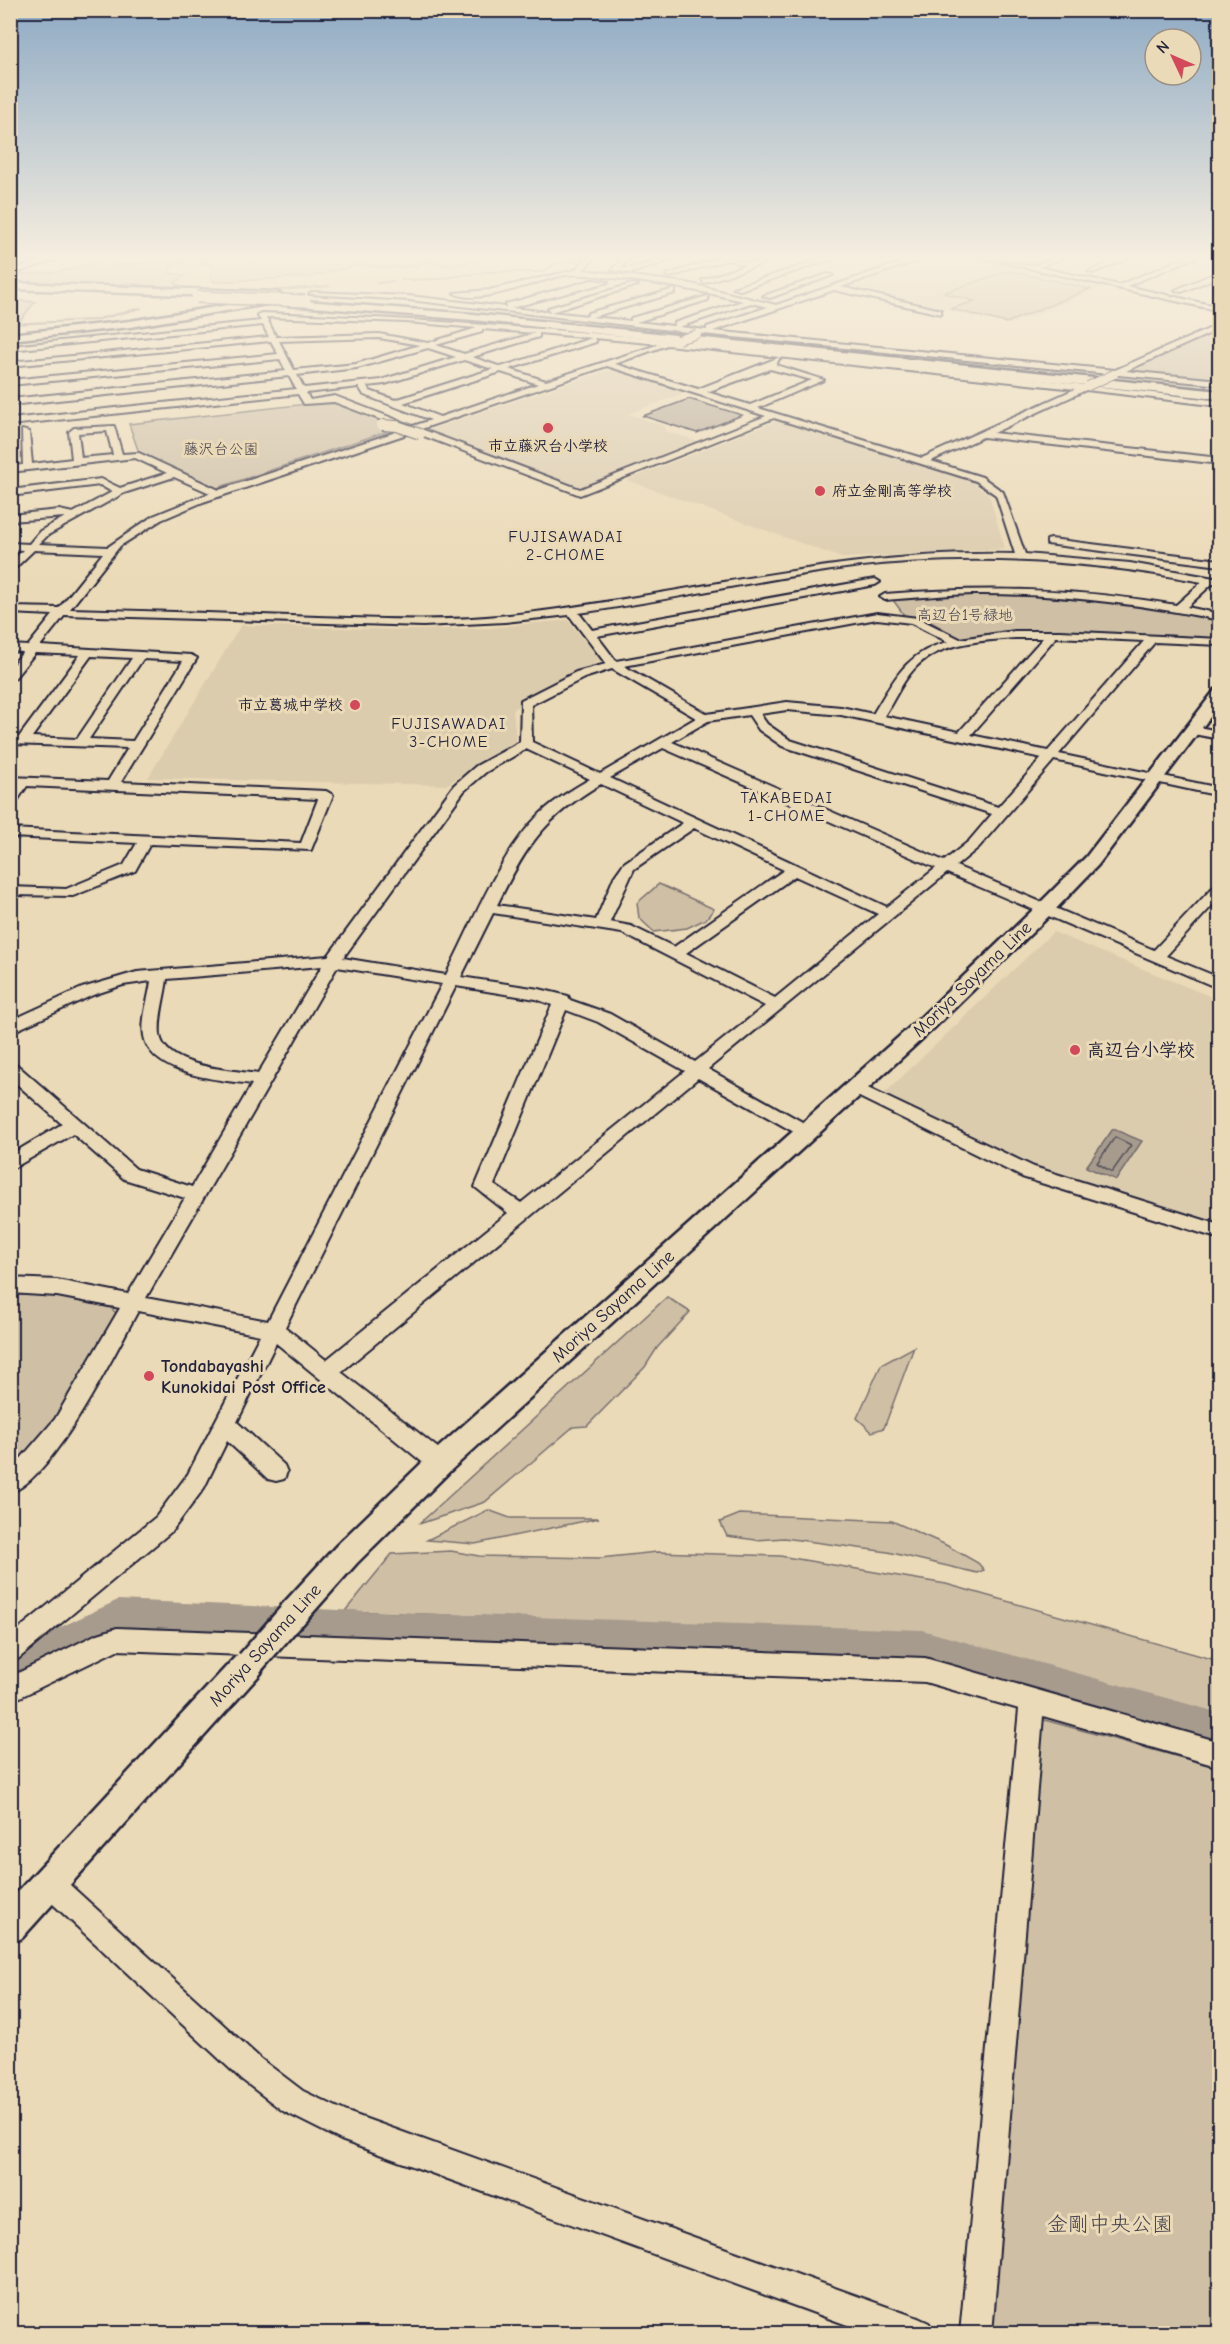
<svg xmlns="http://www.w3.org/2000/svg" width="1230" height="2344" viewBox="0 0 1230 2344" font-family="'Comic Neue','Klee One',sans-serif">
	<rect width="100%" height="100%" fill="#ebdab7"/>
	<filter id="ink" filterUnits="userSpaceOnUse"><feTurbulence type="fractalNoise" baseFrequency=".0167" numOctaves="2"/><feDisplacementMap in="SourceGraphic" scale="12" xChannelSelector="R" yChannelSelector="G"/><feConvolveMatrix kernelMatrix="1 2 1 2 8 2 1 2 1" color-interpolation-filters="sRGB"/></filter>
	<g filter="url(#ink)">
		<!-- built -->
		<g fill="#dcccae">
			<path d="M944 255H969L1108 286 1009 325 852 287Z"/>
			<path d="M611 369 687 392 628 414 665 426V431L700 442 582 488 425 431Z"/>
			<path d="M779 420 972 482 989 495 1005 549 842 558 627 480Z"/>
			<path d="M568 620 601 661 547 685 523 699 513 711 516 739 514 744 446 785 148 778 241 625 411 630 487 628Z"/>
			<path d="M1053 932 1219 1000V1223L1038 1168 962 1134 883 1095Z"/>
		</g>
		<!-- green -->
		<g fill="#cebfa5" stroke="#787070" stroke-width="1.5">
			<path d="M499 255 453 266 424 262 418 266 386 268 359 265 309 277 214 282 210 274 214 266 199 262 205 258 162 256Z"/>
			<path d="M1015 255H1064L1033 267 1003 260Z"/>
			<path d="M117 258 114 265 189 260 171 266 170 273 185 276 175 283 180 285 165 289 130 283 95 288 11 284V275L57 272Z"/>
			<path d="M1011 271 1090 289 1006 323 951 309 974 301 944 293 1003 272Z"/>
			<path d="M11 300 35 302 19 322H11Z"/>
			<path d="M1219 330V381L1127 371Z"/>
			<path d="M334 401 403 426 217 488 139 453 129 424Z"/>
			<path d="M974 593C1057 597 1138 603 1219 620V638L1004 631 959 638 929 621 904 615 893 600Z"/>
			<path d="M659 884 714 909 706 919 687 928 654 932 639 918 637 903Z"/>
			<path d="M10 1295H56L111 1308 117 1314 39 1444 10 1476Z"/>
			<path d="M667 1297 690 1312 657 1348 645 1367 587 1426 573 1427 485 1502 419 1524Z"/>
			<path d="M914 1347 884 1428 872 1432 857 1418 881 1365Z"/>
			<path d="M488 1510 510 1518H599L475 1544 427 1540Z"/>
			<path d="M740 1514 892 1521 944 1544 978 1563 984 1570 977 1573 888 1552 784 1538 756 1540 727 1536 720 1522Z"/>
			<path d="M451 1551 479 1556 600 1558 657 1552 780 1556 946 1584 1219 1661V1714L928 1634 345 1611 392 1554Z"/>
			<path d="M1041 1719 1219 1768V2333L989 2334Z"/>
		</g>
		<!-- water -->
		<path fill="#a79b8d" stroke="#726b6c" stroke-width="1.5" d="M1113 1129 1142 1141 1116 1180 1086 1167Z"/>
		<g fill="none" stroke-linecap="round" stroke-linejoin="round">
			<!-- shore -->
			<path stroke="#57525c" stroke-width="1.5" d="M1115 1137 1131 1145 1112 1172 1097 1163Z"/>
			<!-- stream -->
			<g stroke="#726b6c" stroke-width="2">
				<path d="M402 280 438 279 486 272H543L556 263 570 262 589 255"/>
				<path d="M377 283 394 281"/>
				<path d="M280 290 329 286"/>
				<path d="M10 324 95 320 141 308"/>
			</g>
			<!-- river -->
			<path fill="#a79b8d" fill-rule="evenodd" d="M118 1600 382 1612 922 1630 1220 1713V1759L922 1672 382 1654 121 1640 10 1695V1651Z"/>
		</g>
		<!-- building -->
		<path fill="#b9ac98" stroke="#22223b" stroke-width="1.5" d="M689 399 742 415 697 433 643 416Z"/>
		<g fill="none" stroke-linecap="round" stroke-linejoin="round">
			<!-- minor casing -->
			<g stroke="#22223b" stroke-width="4">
				<g id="minor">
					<path d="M58 255H69L10 275V271Z"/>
					<path d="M590 255H597L583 270 687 283 776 305 923 255H934L841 287 941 310V314L834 290 713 331 1115 370 1220 324V329L1126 371 1220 380V385L713 335 409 300 309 294 313 292 409 296 506 307V304L592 280 608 282 511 308 550 312 548 308 632 284 638 285 551 312 588 316V313L675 289V293L592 317 631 321V318L708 296V300L636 322 674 326V323L743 301C702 291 663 284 621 279 603 277 584 273 566 275 539 279 478 307 454 293L489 290 575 270ZM751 303 768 307 707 327V330L679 327Z"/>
					<path d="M625 255H633L620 268C642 270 663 255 686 255L631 273 612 270Z"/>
					<path d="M711 255C726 255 741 264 755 263 767 261 776 255 789 255L704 283 702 280 746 265 727 260 669 277 666 275 719 258Z"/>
					<path d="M827 255 838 257 740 290 733 288 829 257Z"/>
					<path d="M970 255C991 255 1010 266 1030 265 1044 265 1057 255 1071 255L1039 267 1119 285 1191 255H1201L1127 286 1220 307V311Z"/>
					<path d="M1126 255H1136L1093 273 1088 272Z"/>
					<path d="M1220 271V276L1182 292 1175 290Z"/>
					<path d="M828 274 833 275 770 298 763 296Z"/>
					<path d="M261 313C582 324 901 363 1220 401V406L1086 390 993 433 1220 458V464L983 437 931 461 982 477 1003 492 1025 554 1130 563 1220 579V585L1212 584 1187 607 1220 614V620C1138 604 1055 593 972 594 943 595 914 598 885 600L880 597 885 594C986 586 1076 588 1176 605L1202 582C1087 560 969 553 853 567 761 579 671 600 579 613L592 630 875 579 880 582 875 585 597 636 616 661 877 613 918 618 960 639 1015 631H1060L1220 639V645L1155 642 1059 754 1220 788V796L1054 760 979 847 956 866 1154 950 1215 885 1220 884V897L1166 956 1220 978V989L947 873 708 1069 813 1128 816 1132 813 1136H801L698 1078 341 1372 448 1456 451 1463 448 1470 440 1472 432 1470 276 1343 237 1422 284 1465 287 1472 284 1479 276 1481 268 1479 227 1441 204 1488 172 1531 18 1659 10 1662V1636L156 1517 188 1474 260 1335 138 1311C114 1354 54 1478 10 1493V1471L55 1419 120 1308 57 1296 10 1293V1278L57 1280 128 1294 185 1198 124 1179 73 1134 10 1170V1155L62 1124 10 1078V1063L16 1064 136 1169 192 1187 252 1084C221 1080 151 1076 144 1036 141 1019 149 998 151 981L123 985 93 995 10 1033V1021L82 988 137 972 328 956 454 785 476 766 520 742 521 700 576 672 606 664 569 615 505 622 423 626 65 615 40 646 191 655 197 658 121 782 326 791 333 795 311 850 150 844 135 871 73 896 10 895V887L66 889 124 865 137 843 10 837V829L301 843 318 799 27 786 15 804 10 805V791L14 785H10V777L108 781 128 748 10 744V736L19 737 80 655 35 653 14 679H10V668L23 652 10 651V645L28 646 53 615 10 613V607L59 608 103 553 34 550 10 573V563L23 550 10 549V543L29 544 40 531 65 517 10 521V515L59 510 73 513 112 492 100 485 10 496V490L101 479 120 488 167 473 135 458 10 472V466L23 465 22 430 29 432 32 464 72 459 69 432 74 428 114 426 122 454 139 453 219 490 405 429 334 402 304 404 298 394 10 425V419L296 389 289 376 10 405V399L286 371 280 359 10 385V380L278 354 271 341 10 366V362L269 337 263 325 10 350V346L261 321 257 315ZM266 317 406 322 477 328 428 343 379 334 276 337ZM482 329 535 333 464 354 436 345 482 332ZM539 333 592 338 501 367 472 357 539 337ZM379 338 420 345 356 364 294 370 279 341ZM594 338 660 344 546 381 509 369 596 342ZM667 345 1075 389 922 458 758 408 824 380 776 365 780 357 698 389 615 364ZM428 348 456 357 381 380 304 388 297 375 357 368ZM464 360 493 369 395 400 370 391 367 386 385 384ZM607 366 766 416 580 489 421 429ZM770 369 812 380 750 405 707 392ZM501 372 538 384 440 417 403 403ZM359 387 364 395 431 420 413 426 335 396 310 400 306 393ZM774 418 976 481 996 495 1015 554C843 549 678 597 509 615 446 622 381 619 318 617 235 614 153 611 70 609L120 546 161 520 203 502 413 432 580 495ZM107 431 113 455 81 458 78 433ZM174 477 210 493 153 516 108 547 39 544 48 535 124 493ZM877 619 911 623 948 642C906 652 894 680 873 714L841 707 787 702 707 714 624 666ZM1056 637 1144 641 1048 751 971 735ZM1015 638H1043L959 732 884 716C894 701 901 683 914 669 938 642 982 641 1015 638ZM91 656 132 658 77 739 32 737ZM143 659 183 661 133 741 89 739ZM612 669 696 718 600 774 532 742 531 705 584 678ZM787 710 841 715 1042 758 998 807 790 740 767 724 760 714ZM749 715 759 730 782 746 992 814 969 841 944 861 672 742 708 721ZM663 748 936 868 887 907 610 778ZM526 749 590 779C573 789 556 799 541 813 499 853 473 923 446 975L343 958 464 791 486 772ZM601 784 683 823 624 863 614 877 596 920 497 905C525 848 544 817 601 784ZM694 828 784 870 674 947 631 926 610 922 634 869ZM795 876 878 914 775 998 686 953ZM493 913 622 933 765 1006 695 1062 610 1014 570 1000 568 996 539 989 461 977ZM322 966 258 1074C233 1070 165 1068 160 1035 158 1017 165 997 167 979ZM337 967 442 984 268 1321 146 1298ZM456 986 536 999 552 1005 475 1187 508 1213 326 1360 285 1327ZM566 1010 598 1022 685 1071 521 1203 494 1185Z"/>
					<path d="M1051 539 1220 560V566L1047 544V540Z"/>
					<path d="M1192 726 1220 731V739L1188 733 1186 730Z"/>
					<path d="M855 1082 1034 1167 1220 1225V1239L1022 1177 849 1092 847 1088Z"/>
					<path d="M117 1628 925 1658 1220 1742V1767L1043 1716 992 2334H960L1019 1709 925 1682 117 1650 10 1702V1677L95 1635Z"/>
					<path d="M49 1870 58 1874 261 2059 303 2091 347 2112 918 2318 929 2323 934 2334H872L341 2140 283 2111 241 2079 40 1892 36 1883 40 1874Z"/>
				</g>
			</g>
			<!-- major casing -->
			<g stroke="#22223b" stroke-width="5">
				<g id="major">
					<path d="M276 297 281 300 279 302 130 327 10 340V334L130 321Z"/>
					<path d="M1220 689V704L1098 865 1051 914 934 1028 450 1471 357 1563 301 1626 291 1630 281 1626 276 1616 281 1606 337 1545 430 1455 920 1018 1037 906 1086 857 1215 690Z"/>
					<path d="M250 1649 261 1653 265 1663 261 1673 22 1938 10 1943V1900L239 1653Z"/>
				</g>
			</g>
			<!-- highway casing -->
			<g stroke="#22223b" stroke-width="5">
				<g id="highway">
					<path d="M10 283 277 292 282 295 277 298 10 289Z"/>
					<path d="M291 300 473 314 1220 391V399L473 320 287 305V301Z"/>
				</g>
			</g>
			<!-- minor -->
			<use href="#minor" fill="#ebdab7" fill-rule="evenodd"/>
			<!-- major -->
			<use href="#major" fill="#ebdab7" fill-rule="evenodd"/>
			<!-- highway -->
			<use href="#highway" fill="#ebdab7" fill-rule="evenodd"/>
			<!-- minor-bridge-far1 casing -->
			<g stroke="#22223b" stroke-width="10" stroke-linecap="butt">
				<g id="minor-bridge-far1">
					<path d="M678 340 697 334"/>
					<path d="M1088 386 1114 374"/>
				</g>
			</g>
			<!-- minor-bridge casing -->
			<g stroke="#22223b" stroke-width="12" stroke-linecap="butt">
				<path id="minor-bridge" d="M382 425 397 426 420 434"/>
			</g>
			<!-- major-bridge casing -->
			<g stroke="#22223b" stroke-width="32" stroke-linecap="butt">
				<path id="major-bridge" d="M250 1663 291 1616"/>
			</g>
			<!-- highway-bridge casing -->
			<g stroke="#22223b" stroke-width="14" stroke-linecap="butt">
				<path id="highway-bridge" d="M197 297 305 301"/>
			</g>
			<!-- minor-bridge-far1 -->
			<use href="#minor-bridge-far1" stroke="#ebdab7" stroke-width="8"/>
			<!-- minor-bridge -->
			<use href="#minor-bridge" stroke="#ebdab7" stroke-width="10"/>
			<!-- major-bridge -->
			<use href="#major-bridge" stroke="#ebdab7" stroke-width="27"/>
			<!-- highway-bridge -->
			<use href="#highway-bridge" stroke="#ebdab7" stroke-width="11"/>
		</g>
	</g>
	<!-- sky -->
	<linearGradient id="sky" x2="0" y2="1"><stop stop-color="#8eaac4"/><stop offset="0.44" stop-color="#f6eedf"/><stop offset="1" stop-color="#f6eedf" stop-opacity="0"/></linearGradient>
	<rect width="1230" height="584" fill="url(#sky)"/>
	<!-- markers -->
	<g fill="#d1495b" stroke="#ebdab7" stroke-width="2">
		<circle cx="548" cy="428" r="6"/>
		<circle cx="820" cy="491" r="6"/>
		<circle cx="355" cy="705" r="6"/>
		<circle cx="1075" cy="1050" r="6"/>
		<circle cx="149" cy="1376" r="6"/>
	</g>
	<g text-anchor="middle" stroke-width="6" stroke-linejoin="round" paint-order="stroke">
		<!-- far-poi labels -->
		<g font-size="15" font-weight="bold" fill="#22223b" stroke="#ebdab7">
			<text x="548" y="451">市立藤沢台小学校</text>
			<text x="832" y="496" text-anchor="start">府立金剛高等学校</text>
			<text x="343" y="710" text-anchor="end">市立葛城中学校</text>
		</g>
		<!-- far-park labels -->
		<g font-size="15" fill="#444150" stroke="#ebdab7">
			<text x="221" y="454">藤沢台公園</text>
			<text x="965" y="620">高辺台1号緑地</text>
		</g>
		<!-- far-neighbourhood labels -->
		<g font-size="16" letter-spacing="1.5" fill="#22223b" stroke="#ebdab7">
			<text x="566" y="542">FUJISAWADAI<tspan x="566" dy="18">2-CHOME</tspan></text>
			<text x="449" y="729">FUJISAWADAI<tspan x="449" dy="18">3-CHOME</tspan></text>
			<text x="787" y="803">TAKABEDAI<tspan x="787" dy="18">1-CHOME</tspan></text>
		</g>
		<!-- street labels -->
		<g font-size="18" fill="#22223b" stroke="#ebdab7">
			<text transform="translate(972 979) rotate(-44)" y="6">Moriya Sayama Line</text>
			<text transform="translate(613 1306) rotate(-42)" y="6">Moriya Sayama Line</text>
			<text transform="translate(265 1645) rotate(-48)" y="6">Moriya Sayama Line</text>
		</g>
		<!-- poi labels -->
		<g font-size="18" font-weight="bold" fill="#22223b" stroke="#ebdab7" text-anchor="start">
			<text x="1087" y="1056">高辺台小学校</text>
			<text x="161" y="1372">Tondabayashi<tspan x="161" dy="21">Kunokidai Post Office</tspan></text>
		</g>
		<!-- near-park labels -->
		<g font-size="21" fill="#444150" stroke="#ebdab7">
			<text x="1110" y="2231">金剛中央公園</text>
		</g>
	</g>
	<!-- margin -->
	<rect width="1230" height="2344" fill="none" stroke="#ebdab7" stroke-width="36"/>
	<rect x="18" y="18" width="1194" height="2308" fill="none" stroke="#22223b" stroke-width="2" filter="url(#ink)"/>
	<!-- north arrow -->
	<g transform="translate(1173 57) rotate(314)"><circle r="28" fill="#ebdab7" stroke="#9b9085" stroke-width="1.5"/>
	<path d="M0-4.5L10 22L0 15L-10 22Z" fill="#d1495b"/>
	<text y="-9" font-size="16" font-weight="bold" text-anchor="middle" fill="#22223b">N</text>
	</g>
</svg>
